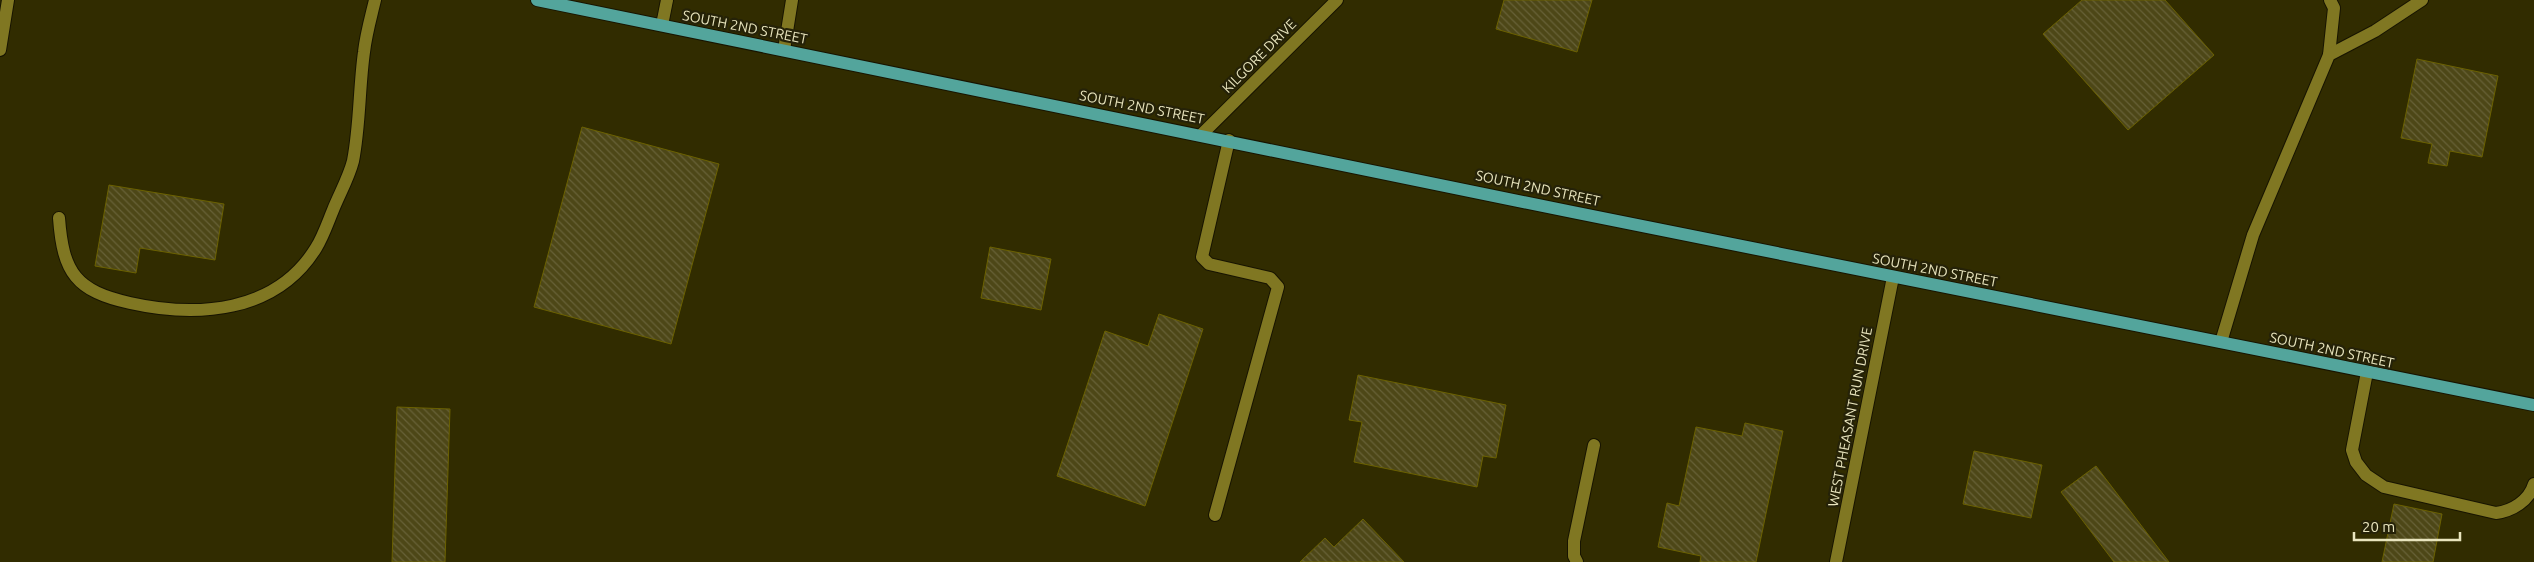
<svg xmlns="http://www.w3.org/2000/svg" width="2534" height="562" viewBox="0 0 2534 562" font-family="Ubuntu,sans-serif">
	<defs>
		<pattern id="building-back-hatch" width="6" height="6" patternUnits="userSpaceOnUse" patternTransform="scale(1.25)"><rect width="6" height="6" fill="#4d4717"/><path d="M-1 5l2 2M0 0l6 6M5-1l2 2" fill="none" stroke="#676137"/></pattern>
	</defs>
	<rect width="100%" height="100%" fill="#312c00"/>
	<!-- building -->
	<g fill="url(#building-back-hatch)" stroke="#6b6100">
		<path d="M1504 0H1592L1577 52 1496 29Z"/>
		<path d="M2082 0H2165L2214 55 2128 130 2043 34Z"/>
		<path d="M2417 59 2498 76 2482 157 2450 151 2447 166 2428 163 2432 144 2401 138Z"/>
		<path d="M582 127 719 164 671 344 534 307Z"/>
		<path d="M109 185 224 204 215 260 140 248 136 273 95 266Z"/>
		<path d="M990 247 1051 259 1041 310 981 298Z"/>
		<path d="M1159 314 1203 329 1145 506 1057 476 1105 331 1148 346Z"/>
		<path d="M1358 375 1506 405 1496 458 1483 456 1477 487 1354 462 1362 422 1349 420Z"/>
		<path d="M397 407 450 409 445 562H392Z"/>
		<path d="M1745 423 1783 431 1756 562H1700L1701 556 1658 547 1667 503 1679 506 1696 427 1742 436Z"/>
		<path d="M1974 451 2042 465 2031 518 1963 504Z"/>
		<path d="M2096 466 2169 562H2114L2061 492Z"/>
		<path d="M2394 504 2442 514 2433 562H2382Z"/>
		<path d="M1363 519 1404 562H1300L1325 538 1334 547Z"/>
	</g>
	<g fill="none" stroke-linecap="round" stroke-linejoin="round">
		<!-- minor casing -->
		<g stroke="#171400" stroke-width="14">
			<g id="minor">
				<path d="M662 25 667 0"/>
				<path d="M0 50 8 0"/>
				<path d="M784 50 792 0"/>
				<path d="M2329 55 2334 8 2330 0"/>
				<path d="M1202 134 1337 0"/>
				<path d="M59 218C63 273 76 291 130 303 197 318 276 313 316 248 323 237 328 222 333 210 339 195 349 177 353 161 360 125 359 88 364 52 366 34 371 17 375 0"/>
				<path d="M2221 342 2253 235 2329 55 2375 31 2422 0"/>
				<path d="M2367 372 2352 450 2356 462 2366 475 2384 487 2496 513C2512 511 2529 501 2534 484"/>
				<path d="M1215 515 1278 287 1270 278 1209 264 1202 257 1229 140"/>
				<path d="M1577 562 1574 556V541L1594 445"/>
				<path d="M1836 562 1893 277"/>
			</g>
		</g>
		<!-- major casing -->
		<g stroke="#171400" stroke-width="14">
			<path id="major" d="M537 0C1203 134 1867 276 2534 405"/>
		</g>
		<!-- minor -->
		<use href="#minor" stroke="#807722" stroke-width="12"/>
		<!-- major -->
		<use href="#major" stroke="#53a59c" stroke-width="12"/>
	</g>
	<g text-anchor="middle" stroke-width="4.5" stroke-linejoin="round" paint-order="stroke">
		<!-- street labels -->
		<g font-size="14" fill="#e9e5be" stroke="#252208">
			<text transform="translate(745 27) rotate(11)" y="5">SOUTH 2ND STREET</text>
			<text transform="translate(1259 56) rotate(-45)" y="5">KILGORE DRIVE</text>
			<text transform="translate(1142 107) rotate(11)" y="5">SOUTH 2ND STREET</text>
			<text transform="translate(1538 188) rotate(12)" y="5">SOUTH 2ND STREET</text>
			<text transform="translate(1935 270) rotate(11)" y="5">SOUTH 2ND STREET</text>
			<text transform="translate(2332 350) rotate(12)" y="5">SOUTH 2ND STREET</text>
			<text transform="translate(1850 417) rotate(-79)" y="5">WEST PHEASANT RUN DRIVE</text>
		</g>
	</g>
	<!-- scale -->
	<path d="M2354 532v8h106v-8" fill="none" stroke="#e9e5be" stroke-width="2.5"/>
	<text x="2362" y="532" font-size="15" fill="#e9e5be" stroke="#252208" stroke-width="4" paint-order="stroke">20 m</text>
</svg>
